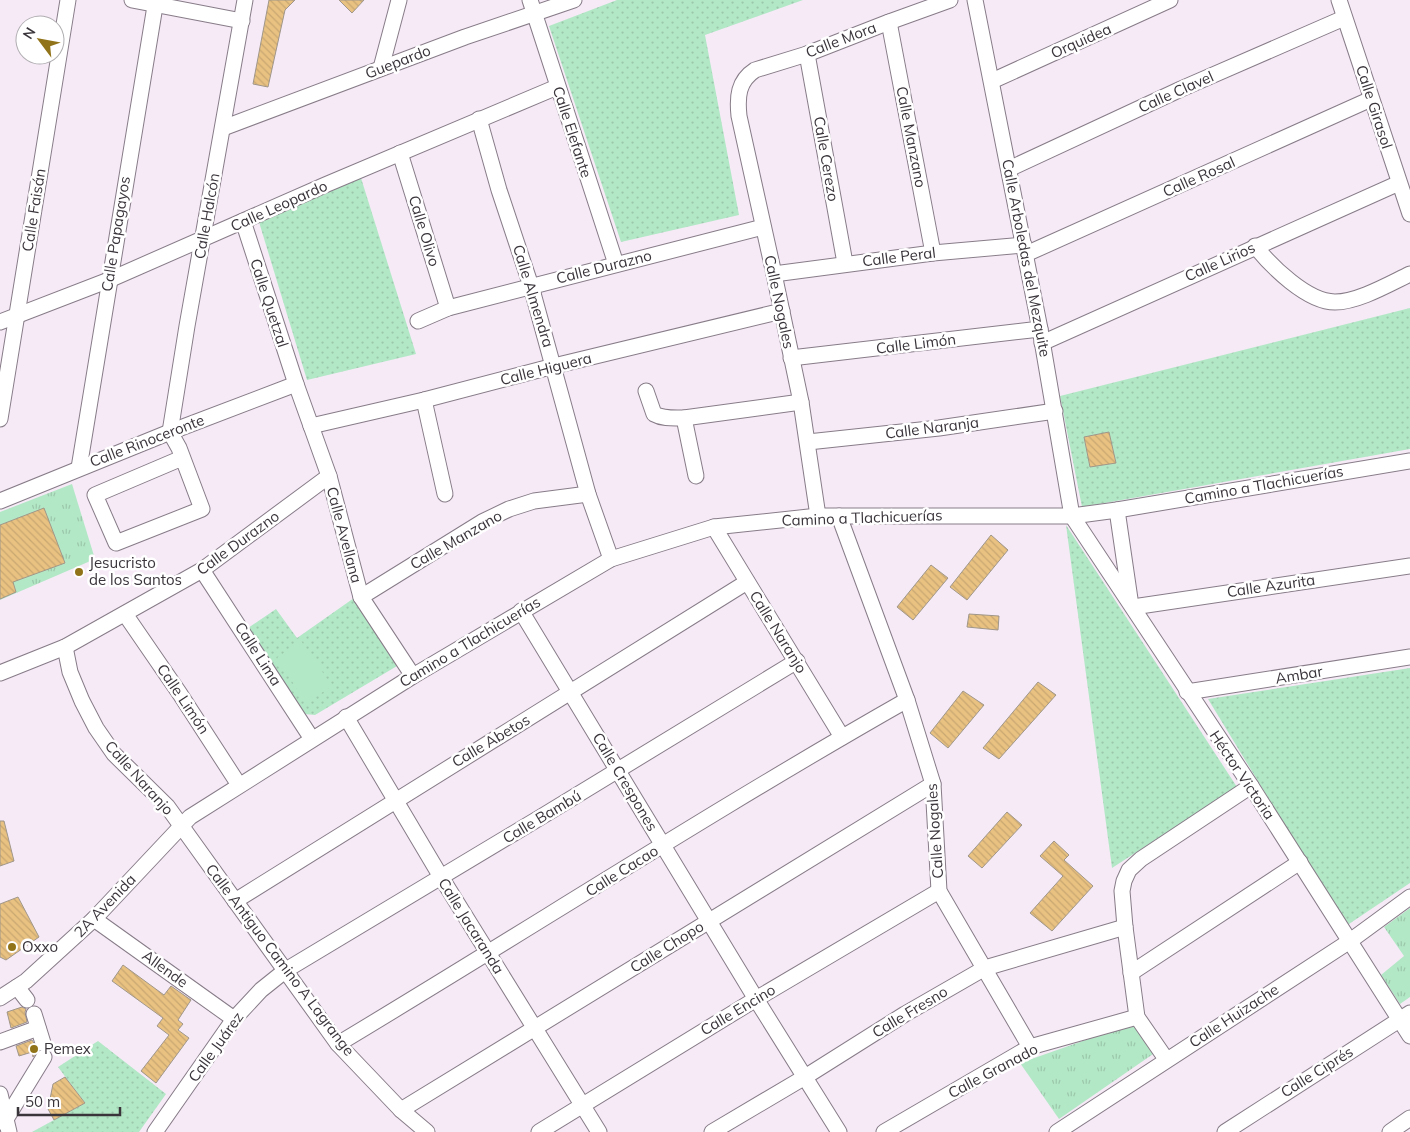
<svg xmlns="http://www.w3.org/2000/svg" width="1410" height="1132" viewBox="0 0 1410 1132" font-family="Mulish,sans-serif">
	<defs>
		<pattern id="grass-tufts" width="24" height="20" patternUnits="userSpaceOnUse" patternTransform="scale(1.25)"><rect width="24" height="20" fill="#b3e8c6"/><path d="M3 7l-1-3M5 7V3M7 7l1-3M15 17l-1-3M17 17v-4M19 17l1-3" fill="none" stroke="#9bc8ab"/></pattern>
		<pattern id="park-dots" width="8" height="8" patternUnits="userSpaceOnUse" patternTransform="scale(1.25)"><rect width="8" height="8" fill="#b3e8c6"/><path d="M2 2h.1M6 6h.1" fill="none" stroke="#9bc8ab" stroke-width="1.8" stroke-linecap="round"/></pattern>
		<pattern id="building-back-hatch" width="6" height="6" patternUnits="userSpaceOnUse" patternTransform="scale(1.25)"><rect width="6" height="6" fill="#e9c282"/><path d="M-1 5l2 2M0 0l6 6M5-1l2 2" fill="none" stroke="#c9a771"/></pattern>
	</defs>
	<rect width="100%" height="100%" fill="#f6eaf7"/>
	<!-- grass -->
	<g fill="url(#grass-tufts)">
		<path d="M72 484 95 559 0 600V512Z"/>
		<path d="M1410 908V997L1400 1004 1381 975 1404 956 1384 927Z"/>
		<path d="M1134 1023 1156 1052 1059 1119 1020 1063Z"/>
	</g>
	<!-- park -->
	<g fill="url(#park-dots)">
		<path d="M617 0H803L705 35 739 215 621 242 549 26Z"/>
		<path d="M361 178 416 354 307 380 259 222Z"/>
		<path d="M1410 308V449L1082 507 1060 396Z"/>
		<path d="M1066 525 1237 787 1112 868Z"/>
		<path d="M354 598 397 666 315 715 304 714 248 628 276 609 297 638Z"/>
		<path d="M1410 668V883L1346 926 1208 699Z"/>
		<path d="M98 1041 166 1094 139 1132H32L85 1103 58 1067Z"/>
	</g>
	<!-- pitch -->
	<path fill="#b3e8c6" d="M301 641 332 686 306 703 277 658Z"/>
	<!-- building -->
	<g fill="url(#building-back-hatch)" stroke="#a0978a">
		<path d="M269 0H295L285 10 268 87 253 84Z"/>
		<path d="M339 0H364L352 13Z"/>
		<path d="M1109 432 1116 463 1090 467 1084 437Z"/>
		<path d="M44 508 65 563 13 582 16 592 0 599V525Z"/>
		<path d="M991 535 1008 550 967 600 950 587Z"/>
		<path d="M931 565 948 578 913 620 897 607Z"/>
		<path d="M969 614 999 616 998 630 967 627Z"/>
		<path d="M1038 682 1056 695 999 759 983 748Z"/>
		<path d="M963 691 984 705 948 748 930 733Z"/>
		<path d="M1007 812 1022 825 982 868 968 856Z"/>
		<path d="M0 821H4L14 861 0 866Z"/>
		<path d="M1054 841 1069 855 1064 860 1093 886 1052 931 1030 913 1063 876 1040 856Z"/>
		<path d="M18 897 39 937 6 960 0 957V904Z"/>
		<path d="M123 965 164 995 171 986 191 1000 178 1020 183 1024 178 1030 189 1038 156 1083 141 1071 169 1035 157 1026 163 1018 112 981Z"/>
		<path d="M22 1007 26 1009 25 1012 27 1022 11 1028 7 1012Z"/>
		<path d="M32 1040 38 1050 33 1057 32 1052 19 1056 16 1046Z"/>
		<path d="M65 1077 85 1103 54 1120 48 1109 53 1084Z"/>
	</g>
	<g fill="none" stroke-linecap="round" stroke-linejoin="round">
		<!-- minor casing -->
		<g stroke="#877c88" stroke-width="17">
			<g id="minor">
				<path d="M132 0 242 21"/>
				<path d="M530 0 616 264"/>
				<path d="M975 0 1040 329 1072 516 1251 786 1410 1036"/>
				<path d="M1339 0 1410 214"/>
				<path d="M889 22 933 253"/>
				<path d="M807 54 845 263"/>
				<path d="M381 68 399 0"/>
				<path d="M992 81 1170 0"/>
				<path d="M479 119 499 190 531 286 588 494 611 559"/>
				<path d="M223 128 465 37 574 0"/>
				<path d="M400 153 448 308"/>
				<path d="M1009 169 1181 89 1344 18"/>
				<path d="M243 221 296 384 329 476 361 597 413 676"/>
				<path d="M1255 246C1271 266 1307 302 1335 302 1358 302 1389 284 1410 274"/>
				<path d="M1026 254 1371 99"/>
				<path d="M774 274 933 253 1024 245"/>
				<path d="M418 321 448 308 763 227"/>
				<path d="M0 322 109 280 325 185 557 87"/>
				<path d="M1042 343 1399 183"/>
				<path d="M791 358 1040 329"/>
				<path d="M646 391 654 414C663 419 673 418 684 418L801 402"/>
				<path d="M424 400 445 494"/>
				<path d="M684 418 696 476"/>
				<path d="M0 419 68 0"/>
				<path d="M311 426 424 400 554 366 782 311"/>
				<path d="M808 442 939 428 1055 411"/>
				<path d="M182 458 95 495 116 543 202 509 179 448 170 432 187 326 245 0"/>
				<path d="M79 468 156 0"/>
				<path d="M0 501 170 432 296 384"/>
				<path d="M1117 510 1130 599"/>
				<path d="M818 516 801 402 774 274 739 116C737 97 738 81 755 70L807 54 889 22 950 0"/>
				<path d="M839 516 907 700 933 784 939 891 1030 1047"/>
				<path d="M714 527 842 737"/>
				<path d="M202 570 312 739"/>
				<path d="M361 597 482 522 509 509 534 501 588 494"/>
				<path d="M1133 607 1410 566"/>
				<path d="M521 611 756 999 839 1132"/>
				<path d="M125 614 180 694 239 785"/>
				<path d="M65 647 70 672 82 701 96 728 114 754 167 806 338 1044 401 1110 427 1132"/>
				<path d="M0 673 65 647 202 570 329 476"/>
				<path d="M1187 692 1410 657"/>
				<path d="M346 717 441 877 599 1132"/>
				<path d="M235 901C405 794 577 689 747 582"/>
				<path d="M94 919 234 1019"/>
				<path d="M1131 973 1300 862"/>
				<path d="M17 987 27 1000"/>
				<path d="M0 998 26 981 94 919 190 817 413 676 611 559 714 527 818 516H1072L1117 510 1410 461"/>
				<path d="M34 1014 43 1043"/>
				<path d="M0 1042 38 1028"/>
				<path d="M338 1044C528 930 715 809 907 700"/>
				<path d="M1166 1059 1137 1017 1125 927 1122 891 1124 881 1129 870 1141 859 1251 786"/>
				<path d="M0 1094 9 1132"/>
				<path d="M401 1110 933 784"/>
				<path d="M0 1122 6 1119 44 1057"/>
				<path d="M155 1132 234 1019 261 990 286 970 541 817 797 661"/>
				<path d="M539 1132 756 999 939 891"/>
				<path d="M712 1132 805 1077 905 1014 985 968 1125 927"/>
				<path d="M884 1132 1030 1047 1137 1017"/>
				<path d="M1057 1132 1350 941 1410 897"/>
				<path d="M1225 1132 1410 1013"/>
				<path d="M1390 1132 1410 1118"/>
			</g>
		</g>
		<!-- minor -->
		<use href="#minor" stroke="#fff" stroke-width="15"/>
	</g>
	<!-- markers -->
	<g fill="#91741a" stroke="#fff" stroke-width="2">
		<circle cx="79" cy="572" r="5"/>
		<circle cx="12" cy="947" r="5"/>
		<circle cx="34" cy="1049" r="5"/>
	</g>
	<g text-anchor="middle" stroke-width="5" stroke-linejoin="round" paint-order="stroke">
		<!-- street labels -->
		<g font-size="15" fill="#3a353b" stroke="#fff">
			<text transform="translate(841 40) rotate(-21)" y="5">Calle Mora</text>
			<text transform="translate(1081 41) rotate(-24)" y="5">Orquidea</text>
			<text transform="translate(398 62) rotate(-21)" y="5">Guepardo</text>
			<text transform="translate(1176 92) rotate(-24)" y="5">Calle Clavel</text>
			<text transform="translate(1374 107) rotate(72)" y="5">Calle Girasol</text>
			<text transform="translate(572 132) rotate(72)" y="5">Calle Elefante</text>
			<text transform="translate(911 137) rotate(79)" y="5">Calle Manzano</text>
			<text transform="translate(826 159) rotate(80)" y="5">Calle Cerezo</text>
			<text transform="translate(1199 177) rotate(-24)" y="5">Calle Rosal</text>
			<text transform="translate(279 206) rotate(-24)" y="5">Calle Leopardo</text>
			<text transform="translate(34 210) rotate(-81)" y="5">Calle Faisán</text>
			<text transform="translate(207 216) rotate(-80)" y="5">Calle Halcón</text>
			<text transform="translate(424 231) rotate(73)" y="5">Calle Olivo</text>
			<text transform="translate(116 234) rotate(-81)" y="5">Calle Papagayos</text>
			<text transform="translate(899 257) rotate(-7)" y="5">Calle Peral</text>
			<text transform="translate(1026 258) rotate(79)" y="5">Calle Arboledas del Mezquite</text>
			<text transform="translate(1220 262) rotate(-24)" y="5">Calle Lirios</text>
			<text transform="translate(604 267) rotate(-14)" y="5">Calle Durazno</text>
			<text transform="translate(533 296) rotate(73)" y="5">Calle Almendra</text>
			<text transform="translate(779 302) rotate(78)" y="5">Calle Nogales</text>
			<text transform="translate(269 303) rotate(72)" y="5">Calle Quetzal</text>
			<text transform="translate(916 344) rotate(-7)" y="5">Calle Limón</text>
			<text transform="translate(546 369) rotate(-14)" y="5">Calle Higuera</text>
			<text transform="translate(932 428) rotate(-7)" y="5">Calle Naranja</text>
			<text transform="translate(147 441) rotate(-21)" y="5">Calle Rinoceronte</text>
			<text transform="translate(1264 485) rotate(-10)" y="5">Camino a Tlachicuerías</text>
			<text transform="translate(862 518) rotate(-2)" y="5">Camino a Tlachicuerías</text>
			<text transform="translate(344 535) rotate(75)" y="5">Calle Avellana</text>
			<text transform="translate(456 540) rotate(-30)" y="5">Calle Manzano</text>
			<text transform="translate(238 543) rotate(-36)" y="5">Calle Durazno</text>
			<text transform="translate(1271 586) rotate(-8)" y="5">Calle Azurita</text>
			<text transform="translate(778 632) rotate(58)" y="5">Calle Naranjo</text>
			<text transform="translate(470 642) rotate(-31)" y="5">Camino a Tlachicuerías</text>
			<text transform="translate(258 654) rotate(57)" y="5">Calle Lima</text>
			<text transform="translate(1299 675) rotate(-9)" y="5">Ambar</text>
			<text transform="translate(183 699) rotate(56)" y="5">Calle Limón</text>
			<text transform="translate(491 741) rotate(-31)" y="5">Calle Abetos</text>
			<text transform="translate(1242 775) rotate(56)" y="5">Héctor Victoria</text>
			<text transform="translate(139 778) rotate(48)" y="5">Calle Naranjo</text>
			<text transform="translate(625 782) rotate(59)" y="5">Calle Crespones</text>
			<text transform="translate(542 817) rotate(-31)" y="5">Calle Bambú</text>
			<text transform="translate(935 831) rotate(-94)" y="5">Calle Nogales</text>
			<text transform="translate(622 871) rotate(-32)" y="5">Calle Cacao</text>
			<text transform="translate(105 906) rotate(-46)" y="5">2A Avenida</text>
			<text transform="translate(471 926) rotate(58)" y="5">Calle Jacaranda</text>
			<text transform="translate(667 947) rotate(-32)" y="5">Calle Chopo</text>
			<text transform="translate(280 960) rotate(53)" y="5">Calle Antiguo Camino A Lagrange</text>
			<text transform="translate(165 969) rotate(36)" y="5">Allende</text>
			<text transform="translate(738 1010) rotate(-31)" y="5">Calle Encino</text>
			<text transform="translate(910 1012) rotate(-31)" y="5">Calle Fresno</text>
			<text transform="translate(1234 1016) rotate(-33)" y="5">Calle Huizache</text>
			<text transform="translate(216 1047) rotate(-54)" y="5">Calle Juárez</text>
			<text transform="translate(993 1071) rotate(-28)" y="5">Calle Granado</text>
			<text transform="translate(1317 1072) rotate(-32)" y="5">Calle Ciprés</text>
		</g>
		<!-- poi labels -->
		<g font-size="15" fill="#3a353b" stroke="#fff" text-anchor="start">
			<text x="89" y="568">Jesucristo<tspan x="89" dy="17">de los Santos</tspan></text>
			<text x="22" y="952">Oxxo</text>
			<text x="44" y="1054">Pemex</text>
		</g>
	</g>
	<!-- north arrow -->
	<g transform="translate(40 40) rotate(302)"><circle r="24" fill="#ffffff" stroke="#b0aeb1"/>
	<path d="M0-4L9 19L0 12L-9 19Z" fill="#91741a"/>
	<text y="-8" font-size="14" font-weight="bold" text-anchor="middle" fill="#3a353b">N</text>
	</g>
	<!-- scale -->
	<path d="M18 1107v8h102v-8" fill="none" stroke="#3a353b" stroke-width="2.5"/>
	<text x="25" y="1107" font-size="15" fill="#3a353b" stroke="#ffffff" stroke-width="4" paint-order="stroke">50 m</text>
</svg>
